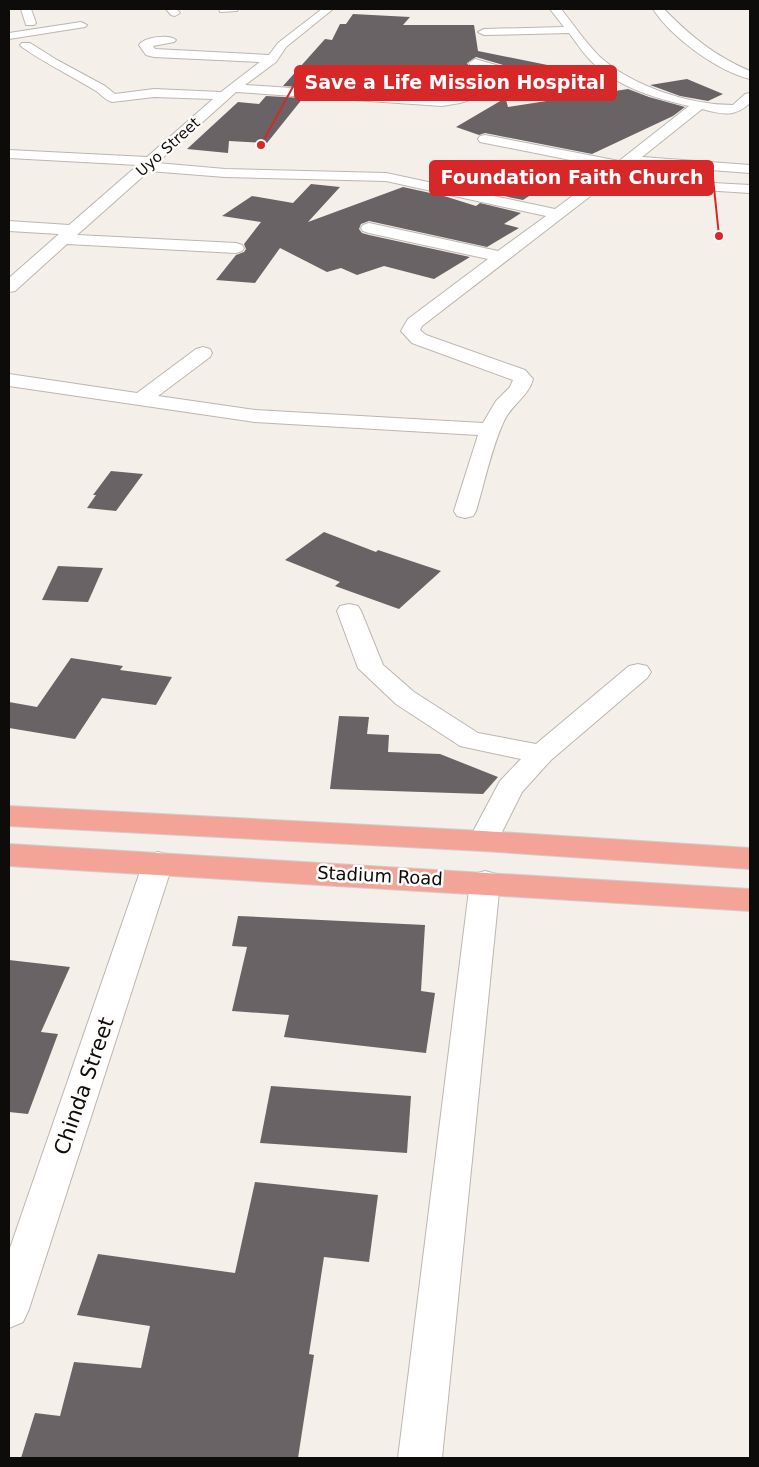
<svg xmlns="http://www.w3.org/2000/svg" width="759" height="1467" viewBox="0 0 759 1467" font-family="'DejaVu Sans',sans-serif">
	<rect width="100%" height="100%" fill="#f5efe9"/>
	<!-- building -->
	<g fill="#6a6366">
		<path d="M353 14 410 17 403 25H474L478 51 577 71 555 80 476 57 467 63 470 68 505 78 469 88 431 75 417 94 283 86 325 39 332 40 340 24H346Z"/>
		<path d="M687 79 723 94 708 101 680 96 650 85Z"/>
		<path d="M525 84 537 87 506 100 508 107 572 97 579 99 583 96 628 89 649 97 685 107 673 116 592 154 485 133 479 135 456 127 502 100 490 95Z"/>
		<path d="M266 96 303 98 267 143 229 141 228 153 187 149 238 102 259 104Z"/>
		<path d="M526 174 546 185 523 200 494 194Z"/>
		<path d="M311 184 340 187 308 222 403 187 444 196 476 206 480 203 521 213 504 224 519 228 487 247 369 221 361 224 359 229 362 233 369 235 470 257 434 279 384 266 357 275 341 268 327 272 280 248 255 283 216 280 236 255 244 252 246 249 244 244 261 222 222 216 252 196 293 203Z"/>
		<path d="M111 471 143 474 116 511 87 508 96 495H93Z"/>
		<path d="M324 532 376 552 378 550 441 571 399 609 335 586 340 582 285 560Z"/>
		<path d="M58 566 103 568 88 602 42 600Z"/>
		<path d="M71 658 123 666 120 670 172 677 156 705 102 698 75 739 9 728V702L37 707Z"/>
		<path d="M339 716 369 717 367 734 389 735 388 752 440 754 498 777 483 794 330 789Z"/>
		<path d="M238 916 425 925 421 991 435 993 426 1053 284 1037 289 1015 232 1011 247 947 232 946Z"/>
		<path d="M9 960 70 967 41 1032 58 1034 28 1114 9 1112Z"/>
		<path d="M271 1086 411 1096 407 1153 260 1143Z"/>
		<path d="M255 1182 378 1195 369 1262 324 1257 309 1354 314 1355 298 1458H21L35 1413 60 1416 74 1362 141 1368 150 1326 77 1315 98 1254 235 1273Z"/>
	</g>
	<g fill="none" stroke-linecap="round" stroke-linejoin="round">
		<!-- minor casing -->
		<g stroke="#bcb6b1" stroke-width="2">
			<g id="minor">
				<path d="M21 9H31L36 23 34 25H26Z"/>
				<path d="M166 9H177L180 13 175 16 171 15Z"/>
				<path d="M219 9H238L237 11 220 12Z"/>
				<path d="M322 9H333L286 47 276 62 245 85 442 98 512 78 471 66 469 63 475 59 583 90 584 93 578 97 525 82 460 103 442 106 236 92 157 163 225 169 386 173 555 209 610 168 480 142 478 139 480 136 485 135 619 161 689 106C654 98 617 87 591 61 583 53 576 42 569 33L484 35 478 32 484 29 564 27 550 9H561C573 24 586 43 600 57 632 86 689 105 733 105L745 94 750 93V103C734 118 722 114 702 109L642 157 750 165V173L632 164 422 326 420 330 426 335 525 370 533 379C529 396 511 405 504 421 491 449 485 481 476 511L473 516 465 518 457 516 454 511 478 435 255 422 9 386V374L137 393 196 349 203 347 210 349 212 353 210 357 158 396 255 410 483 423 496 401 510 387 513 380 412 343 401 331 408 319 488 259 369 233 363 231 361 228 363 225 369 223 498 251 546 216 386 181 225 177 149 171 77 235 236 243 242 245 244 248 242 251 236 253 67 244 15 291 9 292V278L59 234 9 231V221L69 225 138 165 9 158V150L147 157 213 99 154 97 112 102C105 100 102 95 96 91 72 76 46 64 22 47L20 45 22 43H30L57 60 105 86 115 94 154 89 221 92 260 62 154 57 146 55 139 45C144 37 169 34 176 40L174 42 153 46 155 49 269 55 278 43Z"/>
				<path d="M653 9H664C690 36 715 56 750 71V79C717 71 671 37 653 9Z"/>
				<path d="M81 22 87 25 85 27 9 39V33Z"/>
				<path d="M676 181 750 185V193L671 188 669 185 671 182Z"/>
				<path d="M349 604 358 606 361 611 383 665 414 692 478 733 536 744 629 666 638 664 647 666 651 672 647 678 551 760 522 792 494 848 483 851 472 848 468 841 500 781 521 759 460 746 396 704 358 668 337 611 340 606Z"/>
				<path d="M158 852 169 855 173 863 29 1309 23 1322 9 1328V1251L143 863 147 855Z"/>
				<path d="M485 871 496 874 500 882 442 1458H398L470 882 474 874Z"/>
			</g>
		</g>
		<!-- major casing -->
		<g stroke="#cfcece" stroke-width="2">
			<g id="major">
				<path d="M9 806 483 831 750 848V869L483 851 9 826Z"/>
				<path d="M9 844 750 889V911L9 866Z"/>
			</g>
		</g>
		<!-- minor -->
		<use href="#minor" fill="#fff" fill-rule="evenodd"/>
		<!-- major -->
		<use href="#major" fill="#f4a497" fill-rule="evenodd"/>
	</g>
	<g text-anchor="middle" stroke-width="5" stroke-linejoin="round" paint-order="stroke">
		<!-- far-street labels -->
		<g font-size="15" fill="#0e0c0a" stroke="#fffdfc">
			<text transform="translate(168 147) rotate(-42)" y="5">Uyo Street</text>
		</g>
		<!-- street labels -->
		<g font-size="18" fill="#0e0c0a" stroke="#fffdfc">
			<text transform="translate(380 876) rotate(3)" y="6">Stadium Road</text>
		</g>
		<!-- near-street labels -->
		<g font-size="21" fill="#0e0c0a" stroke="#fffdfc">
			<text transform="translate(84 1086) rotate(-71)" y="7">Chinda Street</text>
		</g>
	</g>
	<!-- callouts -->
	<path fill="none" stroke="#d62828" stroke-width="2" d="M261 145L295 83M719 236L713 178"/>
	<g fill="#d62828" stroke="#fffdfc" stroke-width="2">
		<circle cx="261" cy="145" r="5"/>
		<circle cx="719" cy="236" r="5"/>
	</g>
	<g fill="#d62828" stroke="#d62828" stroke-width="2">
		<rect x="295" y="66" width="321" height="34" rx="5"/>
		<rect x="430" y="161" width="283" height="34" rx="5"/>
	</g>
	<g font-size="19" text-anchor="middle" font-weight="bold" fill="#fff">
		<text x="455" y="89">Save a Life Mission Hospital</text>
		<text x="572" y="184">Foundation Faith Church</text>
	</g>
	<!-- border -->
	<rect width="759" height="1467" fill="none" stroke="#0e0c0a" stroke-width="20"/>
</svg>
